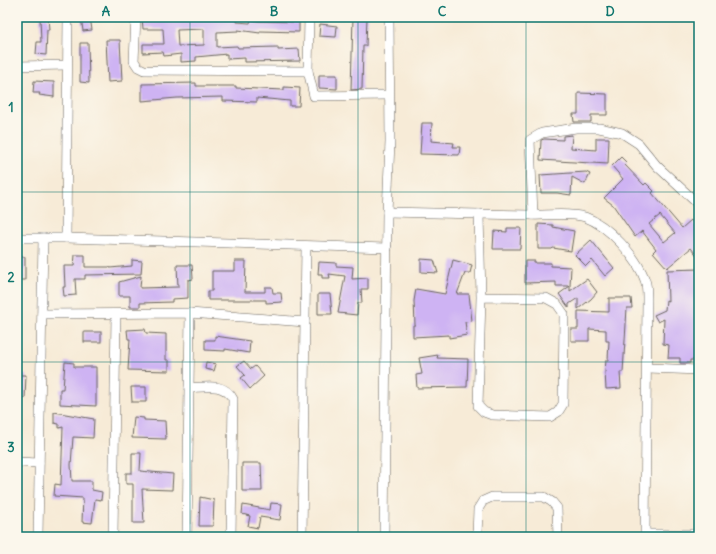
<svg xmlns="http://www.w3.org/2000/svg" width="716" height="554" viewBox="0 0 716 554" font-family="Delius,sans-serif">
	<rect width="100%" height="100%" fill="#fbf7ec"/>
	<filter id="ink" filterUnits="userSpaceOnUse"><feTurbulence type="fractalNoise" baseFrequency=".025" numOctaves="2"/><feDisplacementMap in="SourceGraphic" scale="8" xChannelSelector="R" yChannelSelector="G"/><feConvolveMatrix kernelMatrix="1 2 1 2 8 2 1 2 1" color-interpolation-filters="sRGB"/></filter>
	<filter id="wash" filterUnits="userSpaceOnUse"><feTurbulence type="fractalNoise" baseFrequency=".012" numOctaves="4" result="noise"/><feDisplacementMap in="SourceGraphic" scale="16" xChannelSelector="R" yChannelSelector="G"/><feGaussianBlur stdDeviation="0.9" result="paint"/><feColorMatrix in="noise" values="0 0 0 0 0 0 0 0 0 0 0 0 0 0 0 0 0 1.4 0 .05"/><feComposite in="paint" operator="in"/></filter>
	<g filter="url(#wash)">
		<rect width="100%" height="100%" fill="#f7ebd7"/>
		<g id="blocks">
			<!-- building -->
			<g fill="#ceb3f3" fill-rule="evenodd">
				<path d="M48 17 49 30H47L46 55 36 54 37 42H41L40 18Z"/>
				<path d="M81 17H90L92 30 83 31Z"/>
				<path d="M176 17V18L237 17V22L250 23 251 20 258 21 299 22V32L260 31V33L238 30V31L217 32V47L237 46 238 48 278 47V50L299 49 300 61 245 62V58L227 59V54L196 57V61L181 62V54L164 56 163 52 143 53V44H164L163 29H143L142 18ZM204 29V45L178 46 177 30Z"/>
				<path d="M353 17H367L366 46H363L362 89 351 90Z"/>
				<path d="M320 24 337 26 336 37 319 36Z"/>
				<path d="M106 40H120L122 81 108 82Z"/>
				<path d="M80 43H88L89 83 80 82Z"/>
				<path d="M319 75H337V89L319 88Z"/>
				<path d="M34 81 54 82V97L39 95 40 93H33Z"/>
				<path d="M196 83V86H236V88L284 90V87L300 88 299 106H290V101L257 98V102L223 101V97L177 98 142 101V84Z"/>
				<path d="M578 93 607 94V115H591V122H574L573 114H578Z"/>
				<path d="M422 123H432L431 141 454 143 453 147H460L459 155 420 154Z"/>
				<path d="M572 135 571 148 596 150V138H609L608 164 540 160 541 140 544 139 563 140V136Z"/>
				<path d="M621 157 627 163 625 165 644 185 646 183 654 191 652 193 682 228 691 220 699 230V258L691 248 667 268 653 252 656 249 642 231 635 237 613 205 604 198 623 179 612 166ZM660 215 675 233 664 242 649 224Z"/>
				<path d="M586 172 590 174 585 184 572 177 571 195 557 193H541L540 175Z"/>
				<path d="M538 224 553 225V227L574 231 571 251 553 248 552 249H538Z"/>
				<path d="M507 228H521L520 249H493L494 231 507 232Z"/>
				<path d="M591 240 614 268 605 276 592 260 586 266 575 255Z"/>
				<path d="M75 255H85V267H110V268L132 266V260L142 261 141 274 85 275V279H75L76 295 64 296 63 287H65L64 266H74Z"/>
				<rect x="17" y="257" width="8" height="23"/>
				<path d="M421 259 434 260 438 273 421 272Z"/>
				<path d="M453 260 472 265 470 273H465L457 294H469L472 321 465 322 467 335 449 338V335L413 337V325H415L414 301 416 289 445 294Z"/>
				<path d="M235 261H246L245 292H265V287H272L273 293H281L282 302 266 303V300H208V291H212V271H235Z"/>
				<path d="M525 261H535V263H551V266L571 267 570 286H556V282L525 283Z"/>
				<path d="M319 262 336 263V266L353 267 352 279 368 278V289H361L362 303H358L357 315 338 313 345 276 329 274 330 278H322V274H318Z"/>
				<path d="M177 265H192L193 279 188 280V298L172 299V302L140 303V307H130V296H119V282L141 276 140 288 178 287Z"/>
				<path d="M699 269V360H690V363H680V358H668L669 345 663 344 664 319 658 322 654 315 665 310 666 300 668 301 667 270Z"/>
				<path d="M587 279 597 292 591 299 578 309V298L569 304V308L559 294 570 286V291Z"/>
				<path d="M318 294H330L332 314H318Z"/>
				<path d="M609 298H631L632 308H627L623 372H620L621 388 606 389 605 372 606 360H608L609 341H606V330L589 329V341H571V329H578V311L609 312Z"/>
				<path d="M145 329 146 333 166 334V360H169V371L128 370 130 339H128L127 330Z"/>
				<rect x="84" y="332" width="17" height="10"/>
				<path d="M215 336 250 341 249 353 225 349V351L205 350V340H215Z"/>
				<path d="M438 355 437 358 468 359 467 387 417 388 416 375 422 374 419 358Z"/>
				<path d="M244 361 251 369 255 366 264 376 250 389 241 378 245 375 237 366Z"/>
				<path d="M65 362 74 363V367H96V406L60 404V389H63Z"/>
				<path d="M206 362 216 364 214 371 205 369Z"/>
				<path d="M17 375H26L25 398 17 397Z"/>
				<path d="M131 387H146V402H132Z"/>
				<path d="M54 412 94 419 93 438 73 437 71 465 72 481H92V490L102 492 101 500 95 499 92 523 82 522 83 498 54 496 55 484 61 485 63 427 59 428V424L54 423Z"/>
				<path d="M134 417 144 418V420L165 421 166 439 132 438Z"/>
				<path d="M132 453H141L140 471 173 474 172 490 142 489 144 523H133V484H126V473H132Z"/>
				<path d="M242 463H261L262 491H242Z"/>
				<path d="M200 497 214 500 213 526H199Z"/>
				<path d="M271 503 282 504 280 520 260 517 258 528 248 526 250 516 242 514 243 505 270 510Z"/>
			</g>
		</g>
	</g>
	<g filter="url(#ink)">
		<use href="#blocks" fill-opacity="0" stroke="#69645d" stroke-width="1"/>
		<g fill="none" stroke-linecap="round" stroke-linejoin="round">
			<!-- street casing -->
			<g stroke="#69645d" stroke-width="10">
				<g id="street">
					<path d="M136 17 134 61 138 67 144 70 308 71"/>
					<path d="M309 17 308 71 314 96 388 95"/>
					<path d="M17 66 67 65"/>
					<path d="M387 212C435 213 483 214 530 215 548 216 567 212 585 217 608 225 637 257 645 280 647 285 647 292 647 298L645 537"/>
					<path d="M479 214 481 297 478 406 484 412 492 415 550 417 558 412 563 404 564 314 557 304 546 298 481 297"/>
					<path d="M533 215 530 140 542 133 576 128H599L622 133 639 144 657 166 699 205"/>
					<path d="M17 238H66L387 248"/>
					<path d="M66 238 68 17"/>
					<path d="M42 314 190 313 305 322"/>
					<path d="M648 368 699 370"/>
					<path d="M189 388C206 387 224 382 233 399L231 537"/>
					<path d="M17 462 39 463"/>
					<path d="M646 534H699"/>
					<path d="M38 537 43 238"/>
					<path d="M113 537 116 314"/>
					<path d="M187 537 190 313"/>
					<path d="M302 537 306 246"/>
					<path d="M384 537 387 212 390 142 389 17"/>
					<path d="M477 537 478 509 483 501 492 497H544L552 502 557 508 558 537"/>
				</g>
			</g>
			<!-- street -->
			<use href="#street" stroke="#fff" stroke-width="9"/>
		</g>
	</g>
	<!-- grid -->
	<path fill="none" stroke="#0f766e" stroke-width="1" stroke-opacity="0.55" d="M190 17V537M358 17V537M526 17V537M17 192H699M17 362H699"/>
	<!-- margin -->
	<rect width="716" height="554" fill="none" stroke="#fbf7ec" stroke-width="44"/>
	<rect x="22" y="22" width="672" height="510" fill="none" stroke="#0f766e" stroke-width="1.5"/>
	<g font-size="13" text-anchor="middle" font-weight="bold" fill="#0f766e">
		<text x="106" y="16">A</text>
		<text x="274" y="16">B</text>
		<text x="442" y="16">C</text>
		<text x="610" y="16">D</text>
		<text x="11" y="112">1</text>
		<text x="11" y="282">2</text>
		<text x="11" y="452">3</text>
	</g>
</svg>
